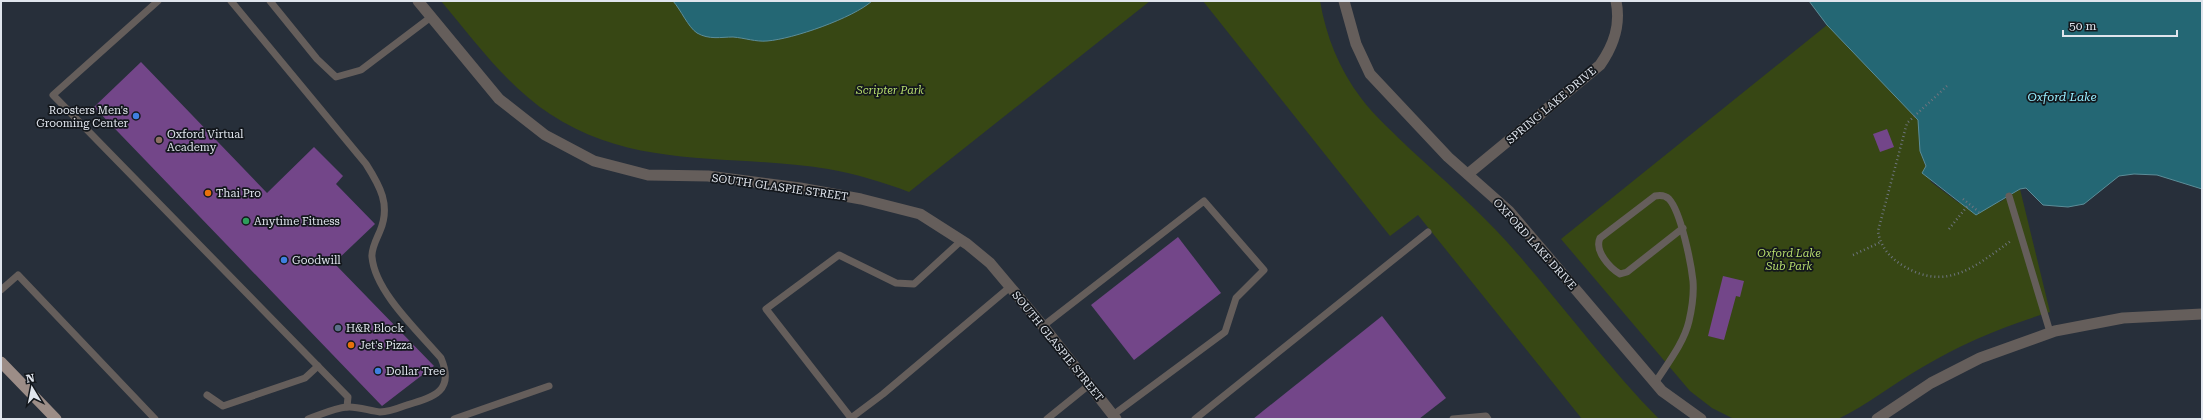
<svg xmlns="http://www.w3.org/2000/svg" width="2203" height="420" viewBox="0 0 2203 420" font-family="'Roboto Serif',serif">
	<rect width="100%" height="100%" fill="#272f3a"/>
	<!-- green -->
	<g fill="#374714">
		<path d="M441 1H1150L909 192C883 182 856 174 828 169 732 153 636 171 550 114 506 85 474 40 441 1Z"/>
		<path d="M1203 1H1320C1326 36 1339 69 1361 98 1375 117 1394 133 1411 150 1444 180 1477 209 1507 242 1559 300 1605 364 1659 419H1582L1418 215 1390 236Z"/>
		<path d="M1827 25 1919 120 1920 151 1931 182 1959 203 2000 202 2020 189 2050 312C2005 326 1962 343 1921 368 1893 384 1867 405 1838 419H1734L1712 408 1690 391 1561 239Z"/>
	</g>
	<!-- water -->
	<g fill="#246774" stroke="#5c8d98">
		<path d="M673 1H872C853 18 793 39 767 41 756 42 745 38 733 37 721 37 709 40 697 33 688 27 681 10 673 1Z"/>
		<path d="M1809 1H2202V189L2157 175 2134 174 2119 176 2084 204 2068 207 2043 205 2026 188 2020 189 1976 215 1922 173 1926 166 1920 151 1918 120 1827 25Z"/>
	</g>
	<!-- building -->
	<g fill="#734689">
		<path d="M141 62 267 193 314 147 343 176 336 184 375 224 334 263 434 366 382 406 94 107Z"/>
		<path d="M1887 129 1894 147 1880 152 1873 134Z"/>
		<path d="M1178 237 1221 293 1134 360 1091 305Z"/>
		<path d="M1723 276 1744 281 1740 297 1736 296 1724 340 1708 336Z"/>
		<path d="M1382 316 1446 398 1419 419H1253Z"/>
	</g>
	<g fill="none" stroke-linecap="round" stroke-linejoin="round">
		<!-- path -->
		<g stroke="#6e757f" stroke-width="2.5" stroke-dasharray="1 3" stroke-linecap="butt">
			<path d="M1947 86 1907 123 1878 231C1880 246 1890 258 1902 265 1946 293 1976 266 2012 240"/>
			<path d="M1963 199 1979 212"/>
			<path d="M1949 229 1969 204"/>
			<path d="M1853 255 1881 242"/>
		</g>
		<!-- service -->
		<g stroke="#655e5b" stroke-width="7">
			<path d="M158 1 53 95 348 397 347 407"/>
			<path d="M231 1 366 164C380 186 391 205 380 231 377 238 371 249 372 257 375 292 419 332 441 358 455 391 434 397 407 405 399 408 389 412 380 412 370 411 357 406 347 407 334 408 320 415 308 419"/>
			<path d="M270 1 317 59 336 77 361 70 431 17"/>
			<path d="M2009 196 2050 332"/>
			<path d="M962 240 914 284 896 283 839 255 766 309 851 418 883 394 1010 287"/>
			<path d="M1 290 18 275 155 419"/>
			<path d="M1043 326 1204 201 1264 270 1236 298 1225 332 1113 415"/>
			<path d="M1655 383C1667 364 1684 343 1689 321 1692 308 1694 294 1693 281 1691 263 1681 212 1669 199 1665 195 1660 195 1655 196L1600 238C1594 251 1610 268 1620 274L1627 272 1683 228"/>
			<path d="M207 395 223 406 305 378 318 366"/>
			<path d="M454 419 549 386"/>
			<path d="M1047 419 1089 385"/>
			<path d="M1195 419 1428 232"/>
			<path d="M1453 419 1486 416 1488 419"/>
		</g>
		<!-- minor -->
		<g stroke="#655e5b" stroke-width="11">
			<path d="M418 1 499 99 545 135 594 161 648 175 708 176 800 188 861 199 920 214 967 244 990 263 1043 326 1116 419"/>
			<path d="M1344 1 1356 44 1370 74 1448 157 1509 211 1662 391 1701 419"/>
			<path d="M1468 174 1600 65C1614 45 1621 25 1616 1"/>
			<path d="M1877 419 1931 383 1980 358 2055 331 2123 318 2202 314"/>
		</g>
		<!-- primary -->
		<path stroke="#9c8d87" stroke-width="11" d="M1 362 56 419"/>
	</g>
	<!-- markers -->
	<g fill="#3f7fe0" stroke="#13171c" stroke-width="1.5">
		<circle cx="136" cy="116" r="4"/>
		<circle cx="284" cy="260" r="4"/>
		<circle cx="378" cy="371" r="4"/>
	</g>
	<circle fill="#8d6e63" stroke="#13171c" stroke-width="1.5" cx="159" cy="140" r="4"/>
	<g fill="#e8710a" stroke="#13171c" stroke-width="1.5">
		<circle cx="208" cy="193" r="4"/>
		<circle cx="351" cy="345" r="4"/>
	</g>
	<circle fill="#2e9e5b" stroke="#13171c" stroke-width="1.5" cx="246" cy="221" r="4"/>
	<circle fill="#5c6f8a" stroke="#13171c" stroke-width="1.5" cx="338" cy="328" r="4"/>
	<g text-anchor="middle" stroke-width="3.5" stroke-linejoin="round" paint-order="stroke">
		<!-- park labels -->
		<g font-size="11" font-style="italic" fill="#b6dc6d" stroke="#13171c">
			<text x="890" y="94">Scripter Park</text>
			<text x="1789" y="257">Oxford Lake<tspan x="1789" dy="13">Sub Park</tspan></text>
		</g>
		<!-- street labels -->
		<g font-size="11" fill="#e0e5ed" stroke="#13171c">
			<text transform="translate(1551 105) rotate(-40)" y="4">SPRING LAKE DRIVE</text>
			<text transform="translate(780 187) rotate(8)" y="4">SOUTH GLASPIE STREET</text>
			<text transform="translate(1535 244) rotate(48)" y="4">OXFORD LAKE DRIVE</text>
			<text transform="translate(1058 346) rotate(51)" y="4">SOUTH GLASPIE STREET</text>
		</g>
		<!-- poi labels -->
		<g font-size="11" fill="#e0e5ed" stroke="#13171c" text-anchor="start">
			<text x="128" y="114" text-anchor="end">Roosters Men's<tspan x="128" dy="13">Grooming Center</tspan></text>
			<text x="167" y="138">Oxford Virtual<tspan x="167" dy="13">Academy</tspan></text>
			<text x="216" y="197">Thai Pro</text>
			<text x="254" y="225">Anytime Fitness</text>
			<text x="292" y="264">Goodwill</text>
			<text x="346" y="332">H&amp;R Block</text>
			<text x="359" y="349">Jet's Pizza</text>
			<text x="386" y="375">Dollar Tree</text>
		</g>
		<!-- water labels -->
		<g font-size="12" font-style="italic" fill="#97eeff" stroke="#13171c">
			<text x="2062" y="101">Oxford Lake</text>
		</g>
	</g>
	<!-- border -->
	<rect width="2203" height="420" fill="none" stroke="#e0e5ed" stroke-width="4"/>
	<!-- north arrow -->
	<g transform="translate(32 388) rotate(350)" stroke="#13171c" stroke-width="3" paint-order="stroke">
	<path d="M0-3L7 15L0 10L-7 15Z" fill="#e0e5ed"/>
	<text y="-6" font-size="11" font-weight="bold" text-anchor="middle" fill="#e0e5ed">N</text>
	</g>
	<!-- scale -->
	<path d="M2063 30v6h114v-6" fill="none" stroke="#e0e5ed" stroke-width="2"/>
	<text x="2069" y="30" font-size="12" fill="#e0e5ed" stroke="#13171c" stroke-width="3" paint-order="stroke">50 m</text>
</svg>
